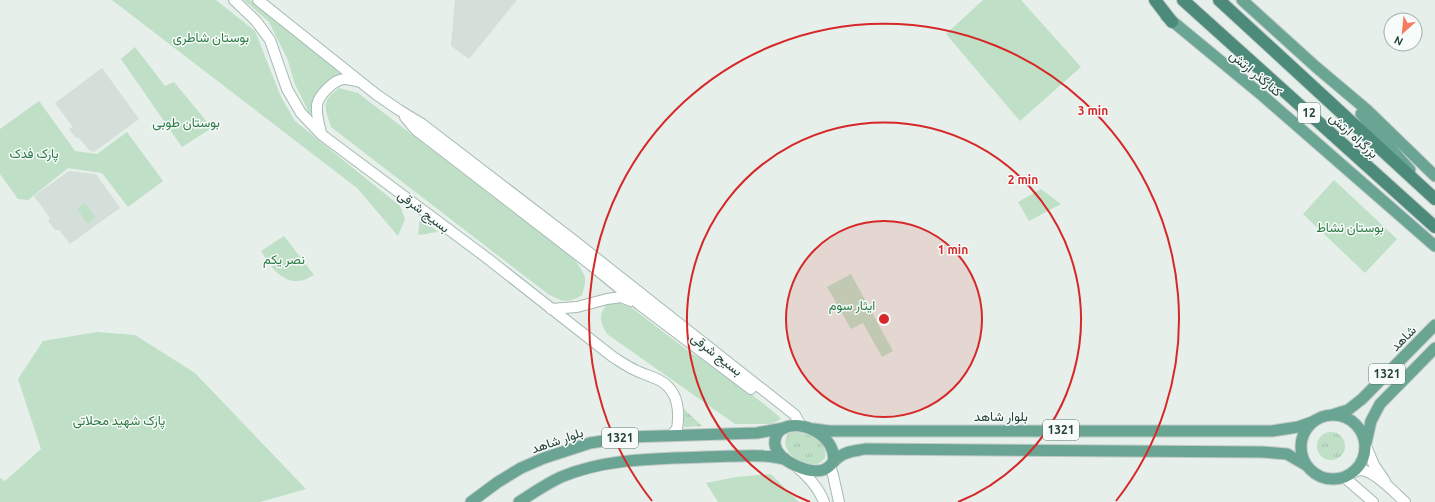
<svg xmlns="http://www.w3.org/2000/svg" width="1435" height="502" viewBox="0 0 1435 502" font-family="Ubuntu,Vazirmatn,sans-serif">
	<defs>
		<pattern id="grass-tufts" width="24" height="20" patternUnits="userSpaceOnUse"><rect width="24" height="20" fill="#bfe0c6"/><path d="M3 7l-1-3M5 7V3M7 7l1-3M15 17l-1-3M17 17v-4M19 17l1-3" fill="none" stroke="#a4c1ab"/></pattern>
	</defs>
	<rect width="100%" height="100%" fill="#e6efea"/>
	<!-- built -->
	<g fill="#d4dfd9">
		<path d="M455 0H517L469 59 451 46Z"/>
		<path d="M102 68 139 119 94 152 90 151 79 138H76L69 129 73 127 55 103Z"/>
		<path d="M69 171 96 174 120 208 70 244 59 230H55L48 221 50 218 34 196Z"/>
	</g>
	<!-- grass -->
	<g fill="url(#grass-tufts)">
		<path d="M420 216 438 232 418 235Z"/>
		<path d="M684 409 702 426 684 427Z"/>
		<circle cx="1331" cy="446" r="14"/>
		<path d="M793 432C807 432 829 442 825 458 822 461 820 463 817 464 801 467 777 450 788 434Z"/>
	</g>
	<!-- green -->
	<g fill="#bfe0c6">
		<path d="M112 0H216L255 31 281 97 295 121 400 206 405 219 398 236 357 188Z"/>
		<path d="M244 0H250L344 73 329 81 314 113H309L295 84 287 58 269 22Z"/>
		<path d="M983 0H1021L1081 67 1020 121 946 34Z"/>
		<path d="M135 47 165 86 174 82 212 128 182 147 121 59Z"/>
		<path d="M339 88 358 93 575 260C585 276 588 276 582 295 567 304 563 302 548 294L331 127C325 107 320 102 339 88Z"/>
		<path d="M39 101 75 151 97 154 127 132 163 181 128 207 102 173 68 168 28 200 18 199 0 174V129Z"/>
		<path d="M1334 180 1397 239 1365 273 1303 214Z"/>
		<path d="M1041 189 1061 204 1029 221 1018 202Z"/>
		<path d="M85 203 96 218 88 224 77 209Z"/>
		<path d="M284 236 314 275C310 277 304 281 299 281 281 283 269 264 261 251Z"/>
		<path d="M851 274 893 351 882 357 863 323 851 329 827 287Z"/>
		<path d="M618 302 628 305 691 353 715 366 774 412 781 419 772 424H735L607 334C600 322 598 315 607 304Z"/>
		<path d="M97 332 135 335 195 373 306 489 260 502H0V478L5 481 41 449 18 379 43 341Z"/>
		<path d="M771 474 799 502H718L706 483 736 477Z"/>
	</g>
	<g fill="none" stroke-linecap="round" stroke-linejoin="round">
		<!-- secondary casing -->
		<g stroke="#a4bbb2" stroke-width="12">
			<g id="secondary">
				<path d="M234 0 256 21 270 40 287 89 301 113 322 135 487 258 613 357C621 362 628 367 635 370 643 374 651 376 659 380 678 390 680 410 677 429L671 435"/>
				<path d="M258 0 377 95 399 110 422 124 572 239 795 415 801 426"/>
				<path d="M405 117 416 130 591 265 640 305 751 389"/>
				<path d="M321 133C319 124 316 115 317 105 319 95 334 79 345 79 350 79 355 81 360 82"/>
				<path d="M551 309 577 307 607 299 621 297 631 301"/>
				<path d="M1366 446 1374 465 1385 481"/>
				<path d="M795 465C807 476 818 486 824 502"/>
				<path d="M830 466 833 475 839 502"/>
				<path d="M1353 473C1356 471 1358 470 1362 470 1376 472 1395 493 1405 502"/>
				<path d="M1344 477 1373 502"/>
			</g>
		</g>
		<!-- primary casing -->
		<g stroke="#c2cac7" stroke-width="13">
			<g id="primary">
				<path d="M1242 0 1316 67 1367 110 1435 176"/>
				<path d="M1166 16 1263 96 1435 246"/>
				<path d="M1361 114 1410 170"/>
				<path d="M1335 414 1348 410 1362 399 1435 325"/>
				<circle cx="1333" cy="447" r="32"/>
				<path d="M814 429 829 431H1272L1298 427 1312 422"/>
				<path d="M1366 443 1371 421 1380 404 1435 348"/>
				<path d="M833 462C838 438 802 417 782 429 777 432 774 439 775 445 778 461 808 474 823 470 830 468 833 461 839 457 846 451 856 451 865 449L1262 452 1287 454 1306 465"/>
				<path d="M471 502 498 482 521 468 544 458 590 443 629 437 757 433 784 428"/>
				<path d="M519 502C533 493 546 484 561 477 606 458 655 459 703 457 723 457 744 455 764 456 771 456 778 458 785 459"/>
			</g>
		</g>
		<!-- trunk casing -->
		<g stroke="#c2cac7" stroke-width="14">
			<g id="trunk">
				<path d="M1155 0 1172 22"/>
				<path d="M1183 0 1435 227"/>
				<path d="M1219 0 1435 199"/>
			</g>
		</g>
		<!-- secondary -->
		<use href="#secondary" stroke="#fff" stroke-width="10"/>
		<!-- primary -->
		<use href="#primary" stroke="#6aa593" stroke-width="11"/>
		<!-- trunk -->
		<use href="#trunk" stroke="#4c8a79" stroke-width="12"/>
	</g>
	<!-- distance rings -->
	<circle cx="884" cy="319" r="98" fill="#d62828" fill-opacity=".12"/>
	<g fill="none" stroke="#d62828" stroke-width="2">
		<circle cx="884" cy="319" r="98"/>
		<path d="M810 502A197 197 0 1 1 958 502"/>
		<path d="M652 501A295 295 0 1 1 1116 501"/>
	</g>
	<g text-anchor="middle" stroke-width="3" stroke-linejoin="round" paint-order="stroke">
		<!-- shield labels -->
		<g fill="#f7fbf9" stroke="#637a72" stroke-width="1">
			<rect x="1298" y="103" width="22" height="20" rx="3"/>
			<rect x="1369" y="364" width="36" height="20" rx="3"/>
			<rect x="1043" y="420" width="36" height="20" rx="3"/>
			<rect x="602" y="428" width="36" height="20" rx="3"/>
		</g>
		<g font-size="12" font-weight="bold" fill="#244238">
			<text x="1309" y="117">12</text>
			<text x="1387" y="378">1321</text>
			<text x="1061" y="434">1321</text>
			<text x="620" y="442">1321</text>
		</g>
		<!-- park labels -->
		<g font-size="13" fill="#2d7a47" stroke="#f7fbf9">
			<text x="211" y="42">بوستان شاطری</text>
			<text x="186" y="127">بوستان طوبی</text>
			<text x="34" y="158">پارک فدک</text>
			<text x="1350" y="232">بوستان نشاط</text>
			<text x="284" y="264">نصر یکم</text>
			<text x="852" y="310">ایثار سوم</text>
			<text x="119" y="425">پارک شهید محلاتی</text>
		</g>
		<!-- street labels -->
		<g font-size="13" fill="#244238" stroke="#f7fbf9">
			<text transform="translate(1256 73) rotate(40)" y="5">کنارگذر ارتش</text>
			<text transform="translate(1354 135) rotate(42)" y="5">بزرگراه ارتش</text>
			<text transform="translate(424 211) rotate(37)" y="5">بسیج شرقی</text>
			<text transform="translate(1403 338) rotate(-45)" y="5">شاهد</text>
			<text transform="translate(717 354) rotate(38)" y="5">بسیج شرقی</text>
			<text x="1001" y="421">بلوار شاهد</text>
			<text transform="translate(557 440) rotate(-19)" y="5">بلوار شاهد</text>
		</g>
	</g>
	<circle cx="884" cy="319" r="6" fill="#d62828" stroke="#f7fbf9" stroke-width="2"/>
	<g font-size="12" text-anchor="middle" font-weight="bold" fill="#d62828" stroke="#f7fbf9" stroke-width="3" stroke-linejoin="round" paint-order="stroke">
		<text x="1093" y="115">3 min</text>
		<text x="1023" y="184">2 min</text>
		<text x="953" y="254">1 min</text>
	</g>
	<!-- north arrow -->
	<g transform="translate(1403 32) rotate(207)"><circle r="19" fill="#f7fbf9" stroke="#a3b1ac"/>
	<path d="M0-3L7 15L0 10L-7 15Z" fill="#f57c5e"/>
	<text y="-6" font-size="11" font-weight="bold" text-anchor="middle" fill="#244238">N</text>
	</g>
</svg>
